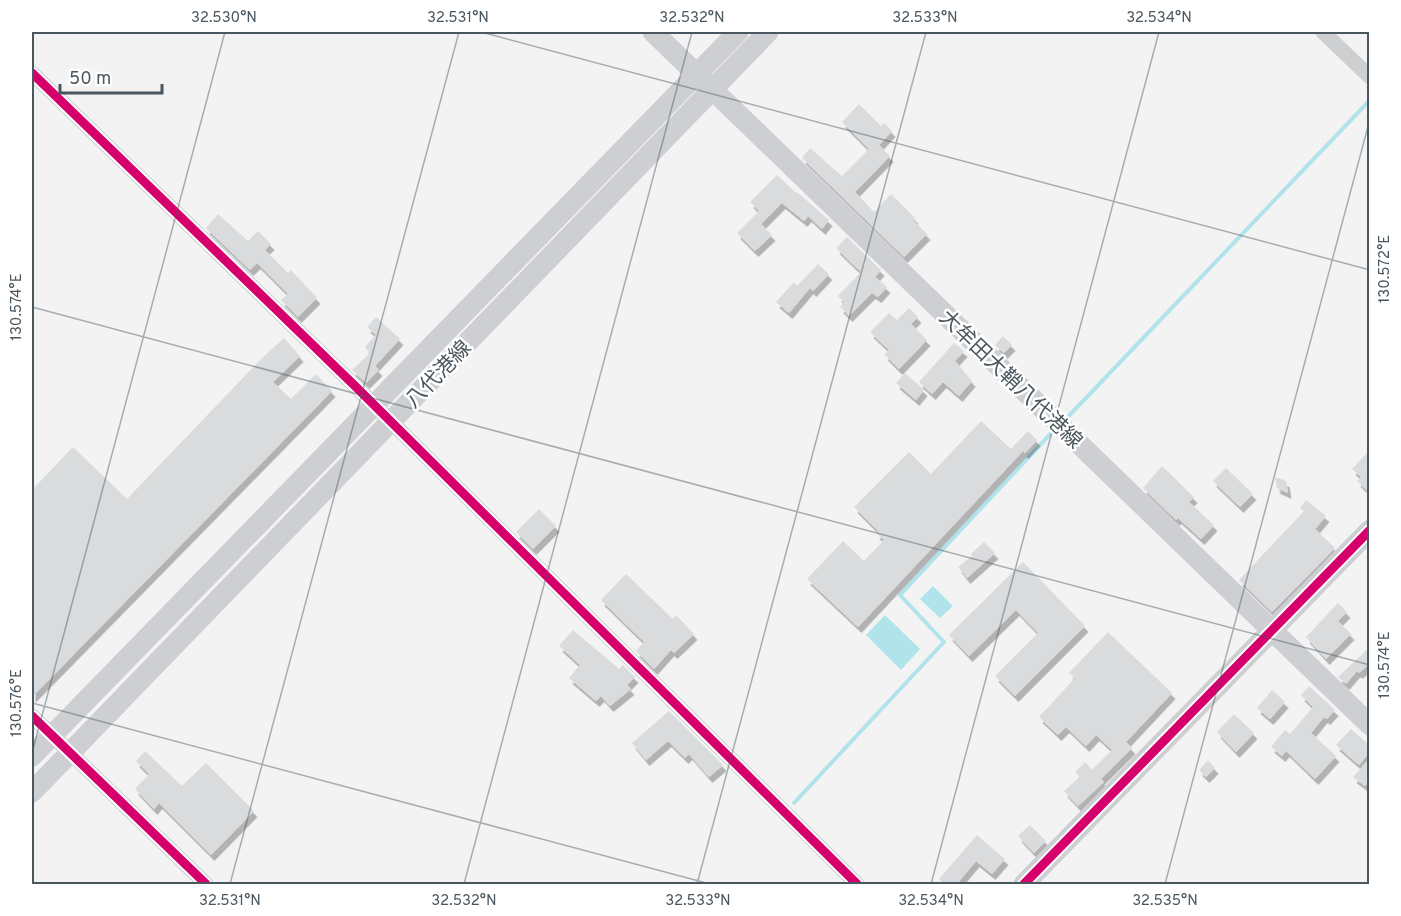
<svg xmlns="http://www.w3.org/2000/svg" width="1401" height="916" viewBox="0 0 1401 916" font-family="Overpass,'Noto Sans JP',sans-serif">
	<defs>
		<filter id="shadow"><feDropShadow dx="3.5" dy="6" stdDeviation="0" flood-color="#0004"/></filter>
	</defs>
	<rect width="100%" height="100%" fill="#f3f3f3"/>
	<!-- water -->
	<g fill="#b1e3eb">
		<path d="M933 586 953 606 940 618 920 599Z"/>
		<path d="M885 615 920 649 901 670 866 635Z"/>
	</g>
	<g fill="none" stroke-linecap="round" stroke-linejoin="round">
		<!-- stream -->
		<g stroke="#b1e3eb" stroke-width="4">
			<path d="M1064 421 1370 100"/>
			<path d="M794 803 944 642 900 595 1054 430"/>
		</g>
	</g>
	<!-- building -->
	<g fill="#d9dbdc" filter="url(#shadow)">
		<path d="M859 104 881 126 884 123 892 131 879 145 890 156 855 192 874 212 891 194 915 218 913 220 927 234 904 257 802 158 810 148 842 176 869 149 842 122Z"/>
		<path d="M777 175 796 193 797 192 829 220 822 229 808 216 804 221 782 203 761 224 772 235 755 251 737 233 759 211 750 202Z"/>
		<path d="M218 214 248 241 258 231 271 244 265 250 288 273 291 270 317 298 298 317 281 300 288 294 257 263 250 270 206 228Z"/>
		<path d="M847 237 881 270 875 277 887 287 878 297 872 293 849 316 840 307 844 302 838 296 861 272 836 248Z"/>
		<path d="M818 264 829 274 813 291 810 288 789 313 776 302 794 282 797 286Z"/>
		<path d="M909 308 918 317 911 324 927 340 899 369 884 354 889 350 870 332 889 313 897 320Z"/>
		<path d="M376 317 400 339 375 366 379 370 366 383 352 370 370 353 365 347 376 335 367 327Z"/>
		<path d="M1003 336 1012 345 1004 353 995 345Z"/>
		<path d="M284 338 300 356 273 382 291 399 316 374 332 391 32 697V490L73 447 127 499 259 361Z"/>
		<path d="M954 343 964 351 955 361 972 381 959 396 943 382 932 394 919 382Z"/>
		<path d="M905 373 924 390 916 400 896 383Z"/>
		<path d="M981 421 1011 449 1028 431 1037 440 1025 453 1023 451 858 627 807 579 843 541 864 561 884 540 876 533 878 531 854 507 909 452 931 474Z"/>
		<path d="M1370 450V493L1357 481 1361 477 1352 469Z"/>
		<path d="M1162 466 1194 497 1189 502 1214 525 1201 539 1178 518 1176 520 1143 488Z"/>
		<path d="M1226 468 1253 494 1240 507 1213 481Z"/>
		<path d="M1275 477 1286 481 1288 493 1277 488Z"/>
		<path d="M1306 500 1326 516 1315 529 1335 548 1272 612 1239 580 1304 511 1300 508Z"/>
		<path d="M539 509 556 526 533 549 516 532Z"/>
		<path d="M984 542 995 553 967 578 958 567 972 556 971 554Z"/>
		<path d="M1023 562 1085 626 1015 696 995 676 1038 633 1016 610 969 656 949 635Z"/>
		<path d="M626 574 673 619 676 615 694 634 674 653 671 650 654 669 636 651 644 642 601 600Z"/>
		<path d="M1338 603 1347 612 1338 621 1351 634 1326 659 1306 637Z"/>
		<path d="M573 630 619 669 623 665 635 677 627 685 631 689 610 706 601 696 596 701 569 678 580 665 559 646Z"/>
		<path d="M1108 632 1172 693 1126 742 1132 748 1101 779 1104 782 1078 806 1064 791 1080 777 1075 772 1085 762 1092 770 1112 750 1096 735 1086 746 1066 727 1058 735 1039 717 1075 678 1069 673Z"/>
		<path d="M1370 647V663L1359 673 1357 671 1346 684 1338 677Z"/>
		<path d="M1309 686 1335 710 1327 719 1324 717 1311 733 1336 756 1315 779 1286 751 1282 756 1271 747 1285 730 1290 734 1313 707 1301 695Z"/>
		<path d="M1272 690 1285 702 1270 719 1257 708Z"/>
		<path d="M669 711 723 765 709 777 689 754 685 758 668 741 646 760 632 743Z"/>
		<path d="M1234 714 1254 733 1236 752 1217 732Z"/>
		<path d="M1351 729 1370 746V752L1359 765 1336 745Z"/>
		<path d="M145 751 182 786 206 763 254 811 211 855 159 803 154 809 135 789 149 774 136 761Z"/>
		<path d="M1370 758V781L1365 786 1353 777Z"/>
		<path d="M1208 760 1215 768 1206 777 1199 770Z"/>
		<path d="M1030 825 1046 841 1034 853 1018 836Z"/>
		<path d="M977 835 1005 859 992 874 976 861 956 885H945L939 879Z"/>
	</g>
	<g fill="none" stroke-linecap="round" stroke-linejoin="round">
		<!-- street -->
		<g stroke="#cdcfd1" stroke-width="15">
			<path d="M1323 32 1370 77"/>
			<path d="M32 73 354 385 857 884"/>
			<path d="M32 716 206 884"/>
		</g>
		<!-- secondary -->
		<g stroke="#cdcfd2" stroke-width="21">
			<path d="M653 32 1370 725"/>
			<path d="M32 756 738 32"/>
			<path d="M32 792 768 32"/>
			<path d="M1024 884 1370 530"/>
		</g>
		<!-- cycleway casing -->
		<g stroke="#fff" stroke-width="13">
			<g id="cycleway">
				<path d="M32 73 354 385 857 884"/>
				<path d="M32 716 206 884"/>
				<path d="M1024 884 1370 530"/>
			</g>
		</g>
		<!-- cycleway -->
		<use href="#cycleway" stroke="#d6006c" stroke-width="9"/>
	</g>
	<!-- ticks -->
	<path fill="none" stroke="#4b575f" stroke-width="1.5" stroke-opacity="0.45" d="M481 32 1370 270M32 307 1370 665M32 703 710 884M32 753 225 32M230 884 459 32M464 884 692 32M697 884 926 32M931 884 1159 32M1165 884 1370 119"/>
	<g text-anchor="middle" stroke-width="5" stroke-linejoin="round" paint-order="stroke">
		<!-- street labels -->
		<g font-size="21" fill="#4b575f" stroke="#fff">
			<text transform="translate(438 374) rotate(-46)" y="7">八代港線</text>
			<text transform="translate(1011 379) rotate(44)" y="7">大牟田大鞘八代港線</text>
		</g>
	</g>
	<!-- border -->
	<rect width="1401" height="916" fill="none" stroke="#ffffff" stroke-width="66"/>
	<!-- scale -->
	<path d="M60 84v9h102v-9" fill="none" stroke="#4b575f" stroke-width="3"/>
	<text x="69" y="84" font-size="18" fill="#4b575f" stroke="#ffffff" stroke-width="4.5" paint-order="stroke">50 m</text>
	<rect x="33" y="33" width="1335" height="850" fill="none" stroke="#4b575f" stroke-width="2"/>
	<g font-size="15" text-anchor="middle" fill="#4b575f">
		<text x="224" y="22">32.530°N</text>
		<text x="458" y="22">32.531°N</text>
		<text x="692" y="22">32.532°N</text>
		<text x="925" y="22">32.533°N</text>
		<text x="1159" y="22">32.534°N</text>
		<text transform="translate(1384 269) rotate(-90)" y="5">130.572°E</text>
		<text transform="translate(16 307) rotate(-90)" y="5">130.574°E</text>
		<text transform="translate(1384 665) rotate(-90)" y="5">130.574°E</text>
		<text transform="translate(16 703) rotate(-90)" y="5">130.576°E</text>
		<text x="230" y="905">32.531°N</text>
		<text x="464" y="905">32.532°N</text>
		<text x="698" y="905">32.533°N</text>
		<text x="931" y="905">32.534°N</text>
		<text x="1165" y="905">32.535°N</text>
	</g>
</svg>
